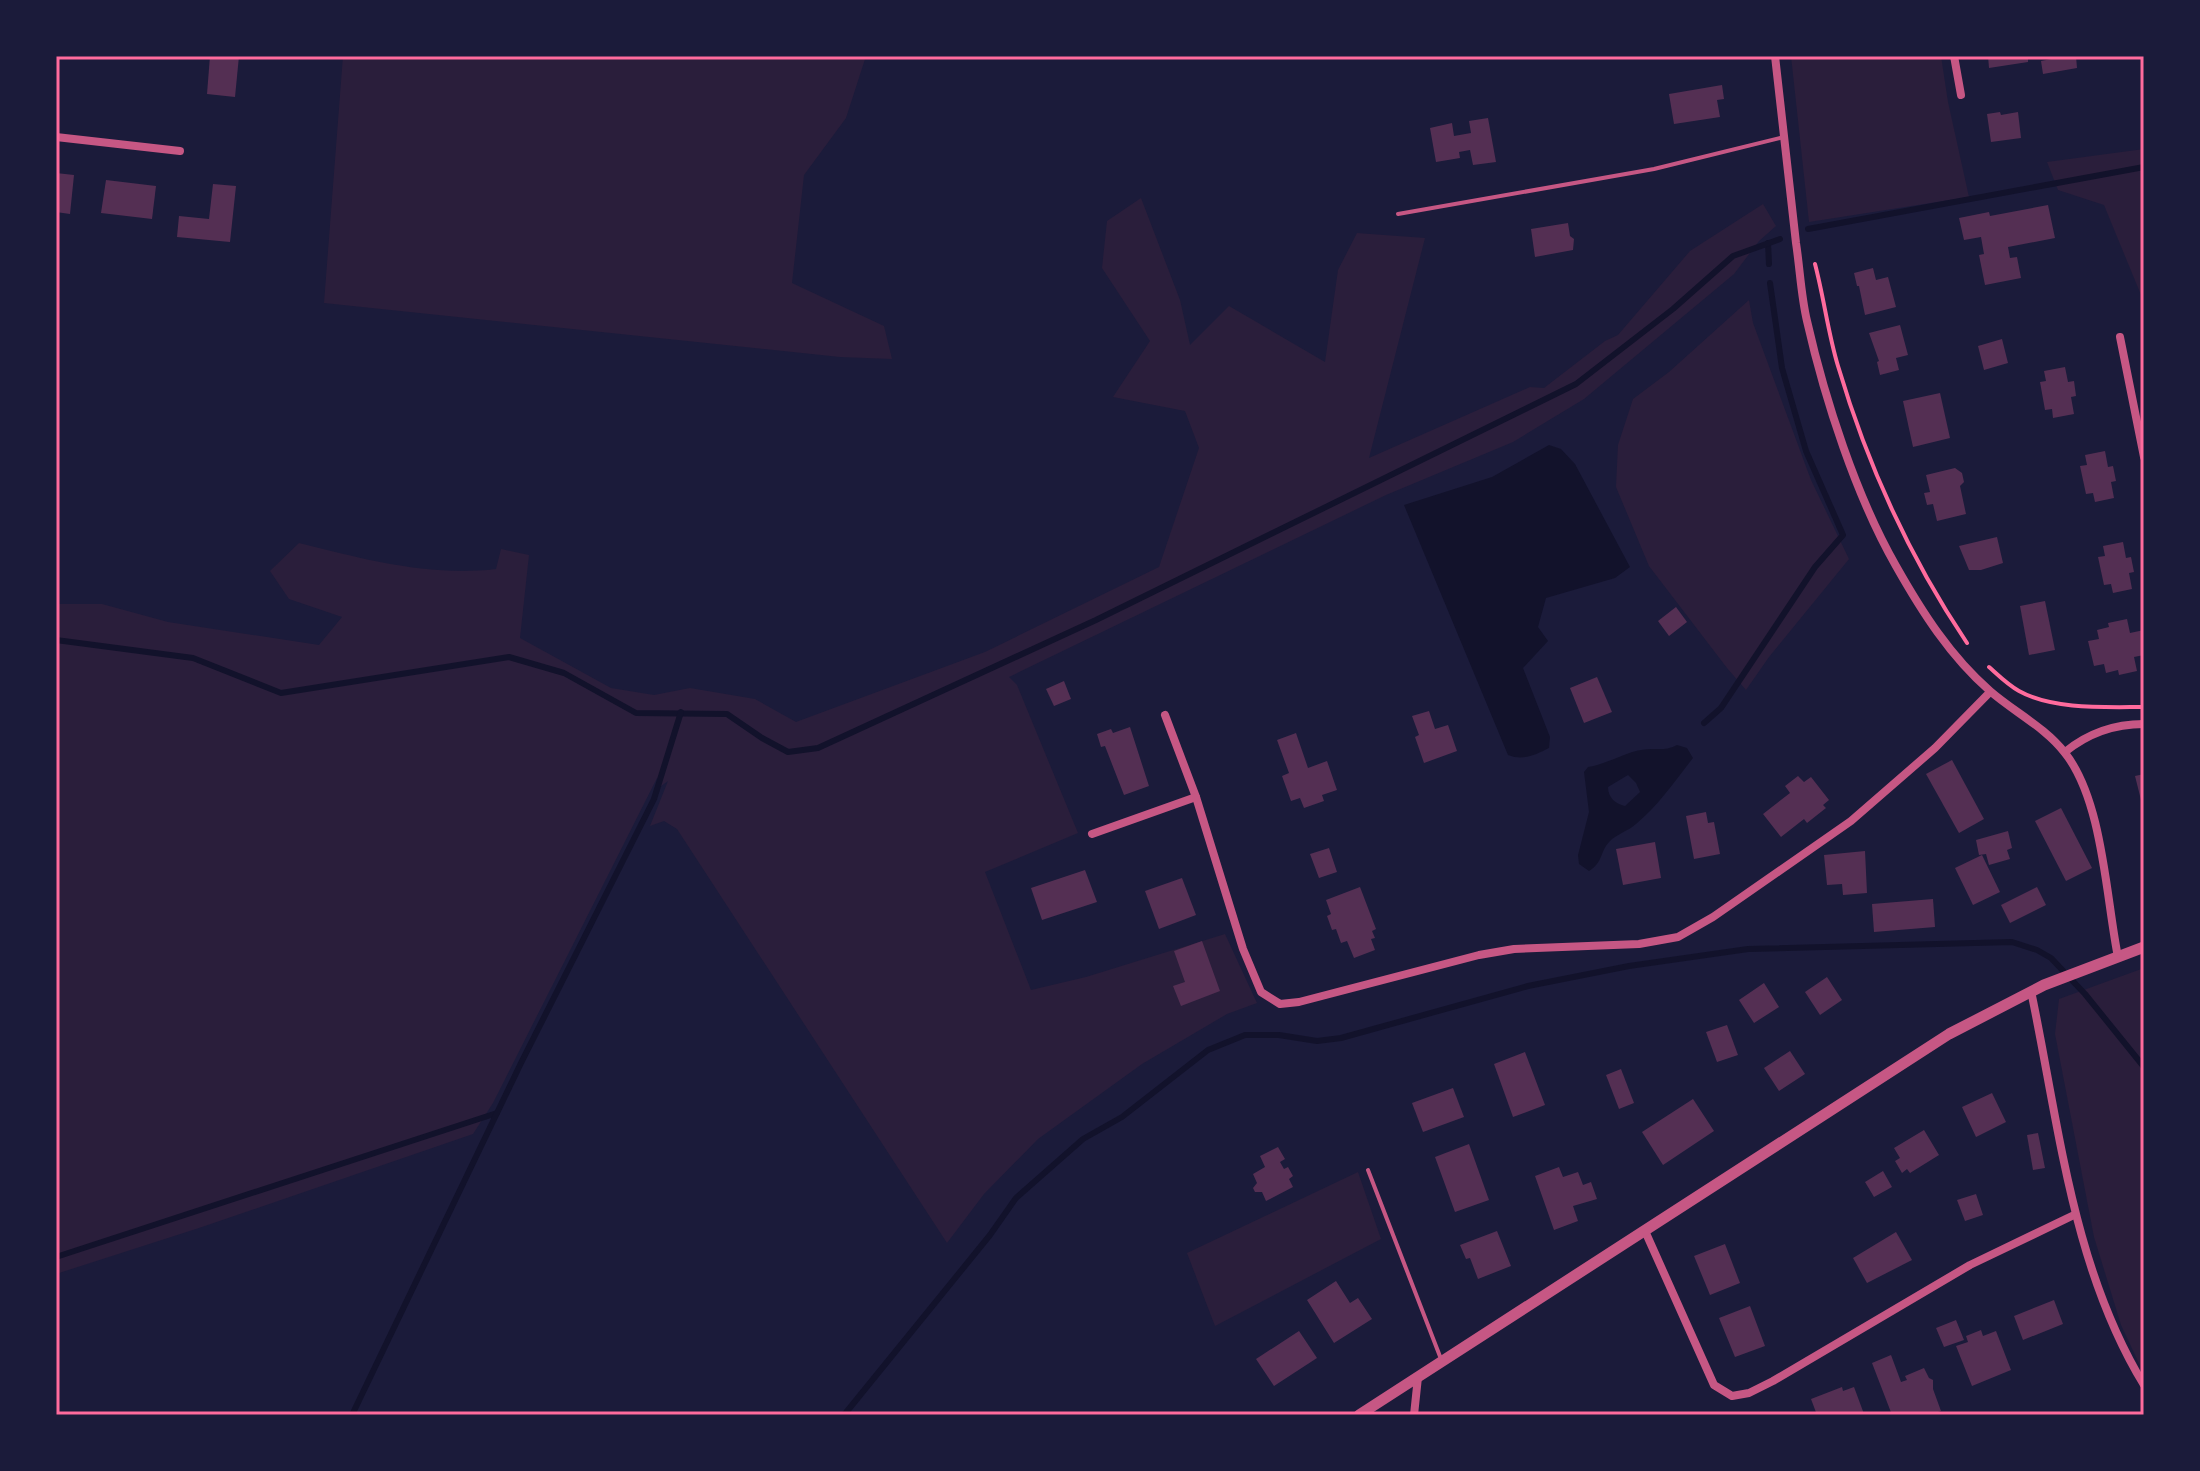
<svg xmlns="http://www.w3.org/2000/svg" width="2200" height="1471" viewBox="0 0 2200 1471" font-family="Inter,sans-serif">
	<rect width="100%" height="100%" fill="#1b1b3a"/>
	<!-- green -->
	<g fill="#2a1e3b">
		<path d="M343 56H866L846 118 804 175 792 283 884 326 892 359 840 357 324 303Z"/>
		<path d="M1791 56H1941L1948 102 1969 197 1809 222Z"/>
		<path d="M2144 149V294L2141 295 2104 205 2058 190 2047 162Z"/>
		<path d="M1141 198 1180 300 1190 345 1229 306 1325 362 1338 270 1357 233 1425 238 1369 458 1530 387 1544 388 1605 341 1618 335 1690 251 1763 204 1776 226 1759 241 1734 274 1584 399 1513 442 1386 495 1009 677 1017 685 1078 833 985 872 1031 990 1086 977 1225 934 1257 1003 1227 1014 1142 1064 1038 1139 984 1194 947 1243 677 829 664 821 650 826 668 781 657 789V778L493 1103 473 1134 199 1228 56 1274V604H102L168 622 319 645 342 617 289 599 270 571 299 543C363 559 430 577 496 569L501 549 529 555 520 638 611 688 654 695 690 688 755 699 796 722 985 652 1159 567 1199 448 1185 411 1113 397 1150 341 1102 268 1107 221Z"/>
		<path d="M1749 300 1753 323 1811 480 1849 559 1769 657 1746 690 1727 668 1649 566 1616 487 1618 445 1633 399 1669 372Z"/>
		<path d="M2144 968V1374L2121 1325 2094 1237 2055 1034 2059 999Z"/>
		<path d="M1358 1172 1381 1239 1215 1326 1187 1253Z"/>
	</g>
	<!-- water -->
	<g fill="#12122b" fill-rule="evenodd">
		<path d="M1549 445 1561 449 1575 464 1630 567 1615 578 1546 598 1538 627 1548 641 1523 668 1550 737 1549 748C1535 755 1523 761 1508 755L1404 505 1492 477Z"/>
		<path d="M1677 745 1687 748 1693 758C1675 781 1658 806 1636 824 1628 831 1617 834 1610 841 1600 851 1603 863 1589 871L1579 864 1578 855 1589 812 1584 772 1588 767C1609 764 1629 749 1651 749 1662 749 1667 750 1677 745ZM1628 775 1636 783 1640 792 1625 806C1616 804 1608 798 1608 787Z"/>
	</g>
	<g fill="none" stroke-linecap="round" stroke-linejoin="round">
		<!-- stream -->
		<g stroke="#12122b" stroke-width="6">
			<path d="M1808 229 2144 167"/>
			<path d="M1768 243 1769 264"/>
			<path d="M56 640 193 658 281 693 509 657 564 673 636 713 727 714 762 738 788 752 818 748 1096 620 1576 384 1673 309 1733 256 1780 239"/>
			<path d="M1704 723 1721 708 1815 567 1843 535 1806 451 1782 368 1770 283"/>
			<path d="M56 1257 497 1113"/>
			<path d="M352 1415 521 1063 654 799 681 712"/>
			<path d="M844 1415 990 1235 1016 1198 1083 1139 1122 1117 1208 1050 1245 1035H1279L1317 1041 1341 1038 1528 986 1629 966 1748 949 2012 942 2037 950 2051 958 2085 994 2144 1067"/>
		</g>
	</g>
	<!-- building -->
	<g fill="#542f53">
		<path d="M210 56H239L235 97 207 94Z"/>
		<path d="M1988 56H2028V62L1989 68Z"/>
		<path d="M2051 56H2076L2077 68 2043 74 2041 61 2051 59Z"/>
		<path d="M1722 85 1724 99 1717 100 1720 117 1674 124 1669 94Z"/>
		<path d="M2000 112 2001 115 2018 112 2021 138 1991 142 1987 114Z"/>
		<path d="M1488 118 1496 162 1473 165 1470 150 1459 152 1460 158 1436 162 1430 128 1452 123 1454 136 1471 133 1469 121Z"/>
		<path d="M56 173 74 175 70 214 56 212Z"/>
		<path d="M106 180 156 186 152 219 101 213Z"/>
		<path d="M213 184 236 186 230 242 177 237 179 216 209 219Z"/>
		<path d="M2048 205 2055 238 2008 247 2010 258 2017 257 2021 278 1985 285 1979 255 1984 254 1981 237 1964 240 1959 218 1989 212 1990 216Z"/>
		<path d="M1568 223 1570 236 1574 239 1573 250 1535 257 1531 229Z"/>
		<path d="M1873 268 1876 280 1888 277 1896 307 1865 315 1859 286H1857L1854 273Z"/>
		<path d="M1900 325 1908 355 1896 358 1899 370 1880 375 1877 362 1879 361 1869 333Z"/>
		<path d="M2002 339 2008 363 1984 370 1978 346Z"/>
		<path d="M2065 367 2068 382 2074 381 2076 396 2071 397 2074 414 2053 418 2052 409 2045 410 2040 382 2046 381 2044 371Z"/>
		<path d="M1940 393 1950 438 1913 447 1903 401Z"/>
		<path d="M2105 451 2108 467 2113 466 2116 481 2111 482 2114 498 2095 502 2093 493 2086 494 2080 466 2087 465 2085 455Z"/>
		<path d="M1955 468 1962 473 1964 482 1960 486 1966 514 1937 521 1933 504 1927 505 1924 493 1930 492 1926 475Z"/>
		<path d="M1997 537 2003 563 1981 570H1969L1959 546Z"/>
		<path d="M2123 542 2126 558 2131 557 2134 572 2129 573 2132 589 2113 593 2111 584 2104 585 2098 557 2105 556 2103 546Z"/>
		<path d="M2045 601 2055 650 2029 655 2020 606Z"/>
		<path d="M1676 607 1687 622 1669 636 1658 621Z"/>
		<path d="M2127 619 2130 633 2144 630V655L2134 657 2137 671 2119 675 2118 670 2106 673 2104 664 2094 666 2088 641 2099 639 2097 630 2109 627 2108 623Z"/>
		<path d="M1597 677 1612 712 1584 723 1570 688Z"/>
		<path d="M1064 681 1071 699 1054 706 1046 689Z"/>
		<path d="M1429 711 1435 729 1448 725 1457 751 1424 763 1415 737 1419 735 1412 716Z"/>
		<path d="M1130 727 1149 786 1124 795 1105 746 1101 747 1097 734 1111 729 1113 733Z"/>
		<path d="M1296 733 1308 768 1327 761 1337 790 1322 795 1324 801 1304 808 1300 798 1291 801 1282 776 1289 773 1277 740Z"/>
		<path d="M1952 760 1984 819 1959 833 1926 774Z"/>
		<path d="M2144 774V808H2143L2135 776Z"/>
		<path d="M1798 776 1804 782 1811 777 1829 800 1823 805 1826 808 1807 823 1804 819 1781 837 1763 814 1790 793 1785 786Z"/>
		<path d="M2061 808 2092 868 2066 881 2035 821Z"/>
		<path d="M1706 812 1708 823 1714 822 1720 854 1694 859 1686 816Z"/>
		<path d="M2008 831 2012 848 2007 850 2010 859 1989 865 1986 854 1979 855 1976 840Z"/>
		<path d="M1655 842 1661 878 1623 885 1616 849Z"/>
		<path d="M1329 848 1337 872 1319 878 1310 854Z"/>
		<path d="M1865 851 1867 893 1843 895 1842 884 1827 885 1824 855Z"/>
		<path d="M1982 855 2000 892 1973 905 1955 868Z"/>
		<path d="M1085 870 1097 902 1042 920 1031 888Z"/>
		<path d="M1182 878 1196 915 1159 929 1145 891Z"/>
		<path d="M1360 887 1376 929 1372 931 1375 938 1371 939 1375 950 1354 958 1347 941 1341 943 1336 929 1332 930 1327 916 1331 914 1326 900Z"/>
		<path d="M2037 887 2046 905 2010 923 2001 905Z"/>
		<path d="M1933 899 1935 927 1874 932 1872 904Z"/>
		<path d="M1202 941 1220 991 1181 1006 1173 986 1185 982 1174 951Z"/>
		<path d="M1827 977 1842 1000 1820 1015 1805 992Z"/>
		<path d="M1764 983 1779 1007 1754 1023 1739 1000Z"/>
		<path d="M1727 1025 1738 1055 1717 1062 1706 1032Z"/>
		<path d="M1790 1051 1805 1074 1779 1091 1764 1068Z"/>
		<path d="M1525 1052 1545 1105 1513 1117 1494 1064Z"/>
		<path d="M1621 1069 1634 1103 1619 1109 1606 1075Z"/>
		<path d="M1453 1088 1464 1117 1423 1132 1412 1103Z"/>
		<path d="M1992 1093 2006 1122 1976 1137 1962 1107Z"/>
		<path d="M1693 1099 1714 1131 1663 1165 1642 1132Z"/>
		<path d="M1924 1130 1939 1155 1910 1173 1907 1169 1902 1173 1895 1161 1900 1158 1894 1148Z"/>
		<path d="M2038 1133 2045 1168 2033 1170 2027 1135Z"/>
		<path d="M1469 1144 1489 1200 1455 1212 1435 1157Z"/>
		<path d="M1278 1147 1285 1159 1280 1162 1284 1169 1288 1167 1293 1176 1289 1179 1293 1187 1266 1201 1262 1192H1255L1253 1188 1257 1183 1253 1174 1265 1167 1260 1156Z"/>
		<path d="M1559 1167 1563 1177 1578 1172 1583 1185 1591 1182 1597 1199 1573 1206 1578 1221 1554 1230 1535 1176Z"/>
		<path d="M1883 1171 1892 1187 1874 1197 1865 1182Z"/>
		<path d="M1976 1194 1983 1215 1965 1221 1957 1200Z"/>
		<path d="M1497 1231 1511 1266 1478 1279 1470 1258 1466 1259 1460 1245Z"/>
		<path d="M1896 1232 1912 1260 1867 1283 1853 1258Z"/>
		<path d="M1725 1244 1740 1283 1710 1295 1694 1256Z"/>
		<path d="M1336 1281 1350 1303 1358 1298 1372 1319 1334 1343 1307 1300Z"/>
		<path d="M2054 1300 2063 1324 2023 1340 2014 1316Z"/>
		<path d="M1750 1306 1765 1346 1735 1357 1719 1318Z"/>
		<path d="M1956 1320 1964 1340 1944 1347 1936 1328Z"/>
		<path d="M1981 1330 1983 1336 1996 1331 2011 1370 1972 1386 1956 1346 1968 1342 1966 1336Z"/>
		<path d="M1299 1331 1317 1358 1274 1386 1256 1359Z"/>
		<path d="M1891 1355 1901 1382 1907 1380 1905 1376 1924 1368 1929 1378 1933 1380V1389L1941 1411 1929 1415H1921L1919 1412 1911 1415H1892L1872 1363Z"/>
		<path d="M1842 1387 1843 1391 1854 1387 1864 1414 1817 1415 1811 1399Z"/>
	</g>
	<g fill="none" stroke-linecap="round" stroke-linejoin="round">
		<!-- path -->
		<g stroke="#ff6b9d" stroke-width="4">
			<path d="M1815 264C1824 298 1828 333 1838 366 1867 464 1910 558 1967 643"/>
			<path d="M1989 667C1998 675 2008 685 2019 691 2053 710 2106 707 2144 707"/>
		</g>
		<!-- service -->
		<g stroke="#c65784" stroke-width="4">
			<path d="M1398 214 1654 169 1784 137"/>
			<path d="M1368 1170 1441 1359"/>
		</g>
		<!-- minor -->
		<g stroke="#c65784" stroke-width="8">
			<path d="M1775 56C1782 118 1789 181 1796 243 1800 269 1801 296 1807 321 1825 400 1856 496 1896 566 1922 612 1950 656 1990 691 2014 712 2045 727 2065 753 2103 801 2106 898 2118 957"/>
			<path d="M1954 56 1961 95"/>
			<path d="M56 137 180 151"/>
			<path d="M2120 337 2144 457"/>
			<path d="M1165 715 1196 797 1243 949 1261 992 1280 1004 1299 1002 1479 955 1514 949 1639 944 1678 937 1713 917 1851 821 1935 748 1990 692"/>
			<path d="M2065 752C2087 734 2115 724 2144 724"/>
			<path d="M1092 834 1196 797"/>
			<path d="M2031 991C2059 1124 2072 1267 2144 1385"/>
			<path d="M1645 1231 1714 1385 1732 1396 1749 1393 1773 1381 1970 1265 2074 1215"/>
			<path d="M1414 1415 1418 1377"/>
		</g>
		<!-- tertiary -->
		<path stroke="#c65784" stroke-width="11" d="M1359 1415 1949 1034 2044 985 2144 947"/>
	</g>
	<!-- border -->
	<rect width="2200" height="1471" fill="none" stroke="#1b1b3a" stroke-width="116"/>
	<rect x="58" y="58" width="2084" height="1355" fill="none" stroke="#ff6b9d" stroke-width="3"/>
</svg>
